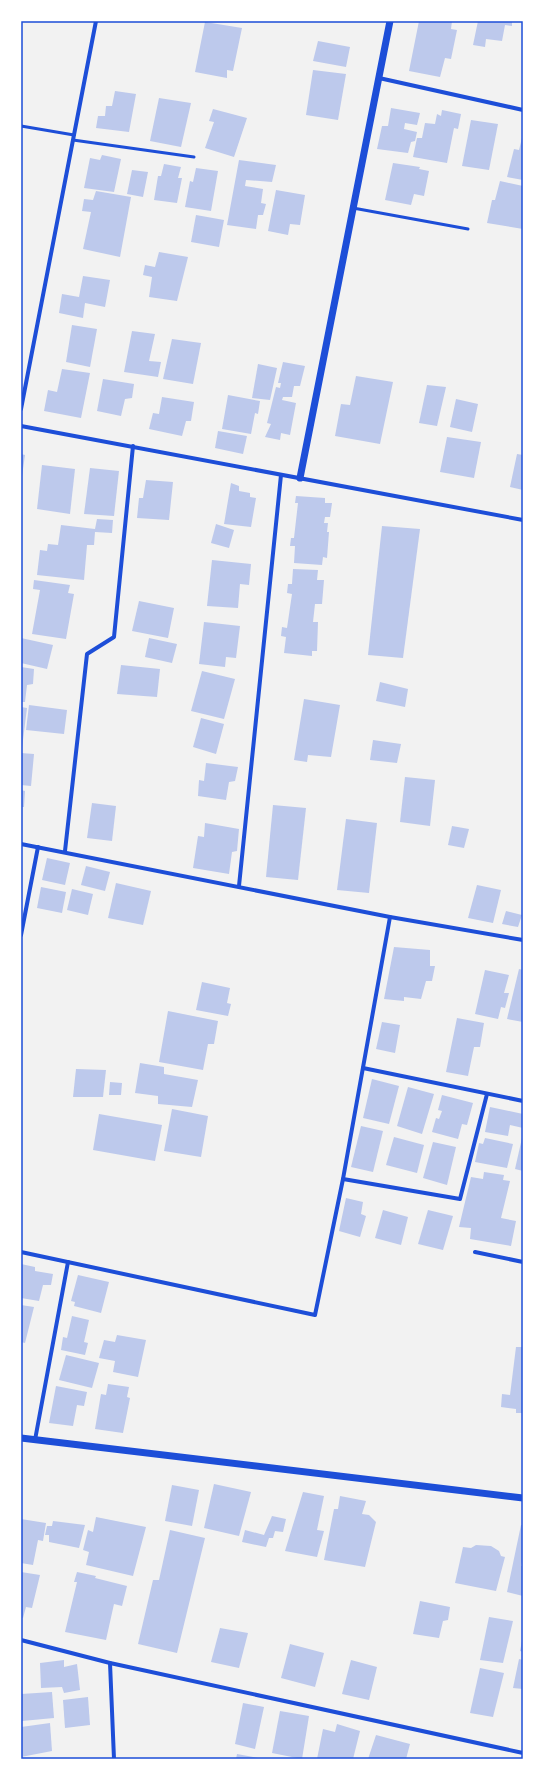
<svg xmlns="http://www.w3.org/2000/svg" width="544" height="1780" viewBox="0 0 544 1780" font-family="Manrope,sans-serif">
	<rect width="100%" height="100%" fill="#f2f2f2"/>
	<!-- building -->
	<g fill="#bdc9ec">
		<path d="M419 21H452L451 29 457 30 451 59 445 58 440 77 409 71Z"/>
		<path d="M478 21H512V26L505 25 502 41 486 39 485 47 473 45Z"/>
		<path d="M205 22 242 28 233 71 227 70V78L195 72Z"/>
		<path d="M318 41 350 47 346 67 313 61Z"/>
		<path d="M313 70 346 74 338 120 306 115Z"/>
		<path d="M115 91 136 94 129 132 96 128 98 116H105L106 106H112Z"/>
		<path d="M159 98 191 103 181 147 150 141Z"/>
		<path d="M391 108 420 113 417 125 405 123 404 129 417 132 415 141 411 142 408 153 377 149 382 126H388Z"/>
		<path d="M213 109 247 118 234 157 205 148 214 122 209 121Z"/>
		<path d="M442 110 461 114 458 129 454 128 447 163 413 157 417 138H422L425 123 435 124 437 114 441 116Z"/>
		<path d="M471 120 498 124 489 170 462 166Z"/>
		<path d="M523 134V180L507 177 514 149 519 150Z"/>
		<path d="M102 155 121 159 114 192 84 188 90 158 100 160Z"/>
		<path d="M239 160 276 165 272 182 246 180 245 186 263 189 261 203 266 204 263 215H258L256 229 227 225Z"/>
		<path d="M393 163 420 167 419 169 429 171 424 196 414 194 411 205 385 200Z"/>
		<path d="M164 164 181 167 178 178H182L177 203 154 200 158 176H161Z"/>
		<path d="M196 168 218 171 211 211 185 207 190 181 193 182Z"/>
		<path d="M132 170 148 172 143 197 127 194Z"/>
		<path d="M500 181 523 186V229L487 223 492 200H495Z"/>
		<path d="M276 190 305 195 300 225 290 224 288 235 268 231Z"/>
		<path d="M96 191 131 197 120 257 83 249 91 212 82 211 84 199 93 200Z"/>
		<path d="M196 215 224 220 219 247 191 242Z"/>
		<path d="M159 252 188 257 177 301 149 297 152 277 143 275 145 265 155 267Z"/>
		<path d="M83 276 110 280 105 307 85 303 83 318 59 313 62 294 79 297Z"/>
		<path d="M72 325 97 329 90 367 66 362Z"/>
		<path d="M132 331 155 334 149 361 161 362 158 377 124 372Z"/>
		<path d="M172 339 201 343 193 384 163 379Z"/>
		<path d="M283 362 305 366 300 386H294L292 397H283L282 400 296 403 290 435 281 433 280 440 265 437 271 424 267 423 276 387 280 388 281 383H278Z"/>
		<path d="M258 364 277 368 270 400 252 398Z"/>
		<path d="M62 369 90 373 81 418 44 411 48 390 57 392Z"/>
		<path d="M356 376 393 382 380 444 335 436 341 404 350 405Z"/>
		<path d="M103 379 134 384 132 398 125 399 121 416 97 411Z"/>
		<path d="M427 385 446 387 437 426 419 423Z"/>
		<path d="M228 395 260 401 258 414 255 413 251 434 222 429Z"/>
		<path d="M162 397 194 402 191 421H186L182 436 149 429 153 413 159 414Z"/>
		<path d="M456 399 478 404 472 432 450 427Z"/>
		<path d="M218 431 247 436 243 454 215 448Z"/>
		<path d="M447 437 481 442 474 478 440 472Z"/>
		<path d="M21 454 25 455 22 476H21Z"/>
		<path d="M517 454 523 455V490L510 487Z"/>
		<path d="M42 465 75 469 70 514 37 509Z"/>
		<path d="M90 468 119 471 114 516 84 514Z"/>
		<path d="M146 480 173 482 169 520 137 518 139 498H143Z"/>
		<path d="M231 483 239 486V491L250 493V497L256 498 251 527 224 524Z"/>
		<path d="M296 496 325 498V503H332L330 517H325L324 523H328L327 532H329L327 558 323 557 322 565 294 563 295 546H290L291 538H294L298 503H295Z"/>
		<path d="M97 519 113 520 112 533 95 532 94 545H87L84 580 37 575 40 550 47 551 48 544 58 545 61 525 95 529Z"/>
		<path d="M216 524 234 530 229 548 211 543Z"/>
		<path d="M382 526 420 529 403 658 368 655Z"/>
		<path d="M212 560 251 564 249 585 240 584 238 608 207 606Z"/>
		<path d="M293 569 318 570 317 580H324L322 604H315L313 622H318L317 651H312V656L284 653 286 637 281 636 282 627 287 628 292 594 287 593 288 584H292Z"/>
		<path d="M34 580 70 585 68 593 74 594 66 639 32 634 40 590 33 589Z"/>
		<path d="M139 601 174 608 168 638 132 631Z"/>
		<path d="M204 622 240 626 236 658 226 657 225 667 199 664Z"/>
		<path d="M21 638 53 645 47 669 21 663Z"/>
		<path d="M149 638 177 644 172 663 145 657Z"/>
		<path d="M121 665 160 669 157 697 117 694Z"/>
		<path d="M21 667 34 669 33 684 27 685 25 702H21Z"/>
		<path d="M202 671 235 679 224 719 191 711Z"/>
		<path d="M380 682 408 689 405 707 376 701Z"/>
		<path d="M304 699 340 705 331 757 308 755 307 762 294 760Z"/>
		<path d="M29 705 67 710 64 734 26 730Z"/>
		<path d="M21 707 27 708 22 748H21Z"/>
		<path d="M201 718 224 724 216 754 193 747Z"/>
		<path d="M373 740 401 744 397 763 370 760Z"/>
		<path d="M21 753 34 754 31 786 21 785Z"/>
		<path d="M206 763 238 767 235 781 229 782 226 800 198 796 199 780 204 781Z"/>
		<path d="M405 777 435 780 430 826 400 822Z"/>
		<path d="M21 790 25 791 24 807H21Z"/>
		<path d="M92 803 116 806 112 841 87 838Z"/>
		<path d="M273 805 306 808 298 880 266 877Z"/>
		<path d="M346 819 377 823 369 893 337 890Z"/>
		<path d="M205 823 239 829 237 851 232 852 229 874 193 868 198 836 204 837Z"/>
		<path d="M452 826 469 829 464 848 448 845Z"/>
		<path d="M47 858 70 863 65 885 42 880Z"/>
		<path d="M86 866 110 872 105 891 81 885Z"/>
		<path d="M116 883 151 891 143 925 108 918Z"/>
		<path d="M477 885 501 890 493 923 468 918Z"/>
		<path d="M41 887 66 892 62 913 37 908Z"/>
		<path d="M72 889 93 894 88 915 67 910Z"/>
		<path d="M506 911 522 915 518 927 502 924Z"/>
		<path d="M394 947 430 950V966H435L432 981H426L421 999 404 997V1001L384 999Z"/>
		<path d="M519 969 523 970V1022L507 1019Z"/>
		<path d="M485 970 509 975 504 993H509L505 1008 501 1007 498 1019 475 1014Z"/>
		<path d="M202 982 230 988 227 1003 231 1004 228 1016 196 1010Z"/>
		<path d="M168 1011 218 1021 214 1044H208L203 1070 159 1062Z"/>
		<path d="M457 1018 484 1023 480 1047H474L468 1076 446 1072Z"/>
		<path d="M382 1022 400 1025 395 1053 376 1049Z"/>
		<path d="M140 1063 164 1067V1074L198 1080 192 1107 158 1104V1096L135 1093Z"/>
		<path d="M76 1069 106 1070 103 1097H73Z"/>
		<path d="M372 1079 399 1086 389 1124 363 1118Z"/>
		<path d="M110 1082 122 1083 121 1095H109Z"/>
		<path d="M408 1087 434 1094 422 1134 397 1126Z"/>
		<path d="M442 1095 473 1103 467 1125 462 1124 458 1139 432 1132 436 1118 439 1119 442 1111 438 1110Z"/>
		<path d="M490 1107 523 1114V1128L510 1125 508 1136 485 1132Z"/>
		<path d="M172 1109 208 1116 201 1157 164 1151Z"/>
		<path d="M99 1114 162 1125 155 1161 93 1150Z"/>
		<path d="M361 1126 383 1131 373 1172 351 1167Z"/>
		<path d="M394 1137 424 1145 417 1173 386 1165Z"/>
		<path d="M485 1138 513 1144 507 1168 475 1162 479 1143 483 1144Z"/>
		<path d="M522 1138H523V1171L515 1169Z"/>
		<path d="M433 1142 456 1147 447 1185 423 1178Z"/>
		<path d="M484 1172 504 1175 503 1180 510 1181 501 1218 516 1221 511 1246 470 1239 471 1228 459 1227 471 1177 483 1179Z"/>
		<path d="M346 1198 363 1202 361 1214 366 1216 360 1237 339 1231Z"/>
		<path d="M383 1210 408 1217 401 1245 375 1238Z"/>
		<path d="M428 1210 453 1216 443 1250 418 1244Z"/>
		<path d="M21 1264 35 1267V1271L53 1274 51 1285H43L39 1301 21 1298Z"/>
		<path d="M78 1275 109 1282 101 1313 74 1306 75 1302 71 1301Z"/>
		<path d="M21 1305 34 1307 25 1343 21 1342Z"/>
		<path d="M72 1316 89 1320 84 1342 88 1343 85 1355 61 1350 63 1337 67 1338Z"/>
		<path d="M117 1335 146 1340 138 1377 113 1372 115 1361 99 1358 104 1340 115 1342Z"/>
		<path d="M516 1347H523V1413H516V1409L501 1407 502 1394 510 1395Z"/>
		<path d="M66 1355 99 1363 92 1388 59 1380Z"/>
		<path d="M108 1384 129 1387 127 1397 130 1398 123 1433 95 1429 101 1394 106 1395Z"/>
		<path d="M56 1386 87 1392 84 1406 77 1405 73 1426 49 1423Z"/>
		<path d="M214 1484 251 1492 239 1536 204 1528Z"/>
		<path d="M172 1485 199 1490 192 1526 165 1521Z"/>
		<path d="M303 1492 324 1496 317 1530 324 1531 317 1557 285 1551Z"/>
		<path d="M340 1496 366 1501 362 1514 369 1515 376 1522 365 1567 324 1560 334 1509H338Z"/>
		<path d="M272 1516 286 1519 283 1532 275 1531 273 1538H269L266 1547 242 1542 245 1530 264 1535Z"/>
		<path d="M96 1517 146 1527 133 1576 86 1565 89 1552 83 1550 88 1530 93 1532Z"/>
		<path d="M21 1519 46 1523 43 1541 38 1540 33 1565 21 1563Z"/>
		<path d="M53 1521 85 1525 79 1548 49 1542V1535H45L47 1526H52Z"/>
		<path d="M521 1525H523V1557L521 1566H523V1596L507 1592Z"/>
		<path d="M170 1530 205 1538 177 1653 138 1644 153 1580H159Z"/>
		<path d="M476 1545 491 1546 499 1551 501 1556 505 1557 496 1591 455 1583 463 1547 471 1548Z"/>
		<path d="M21 1572 40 1575 32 1608 26 1607 23 1618 21 1617Z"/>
		<path d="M77 1572 96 1576 95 1578 127 1586 122 1606 114 1604 106 1640 65 1632 77 1582H74Z"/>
		<path d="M420 1601 450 1607 448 1620 443 1621 439 1638 413 1634Z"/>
		<path d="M489 1617 513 1621 503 1663 480 1660Z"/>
		<path d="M220 1628 248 1633 239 1668 211 1662Z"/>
		<path d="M522 1641H523V1652L520 1651Z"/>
		<path d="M290 1644 324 1653 315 1687 281 1678Z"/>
		<path d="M519 1659 523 1660V1689L513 1688Z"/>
		<path d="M64 1660V1667L77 1664 80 1690 64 1693 62 1687 41 1688 40 1663Z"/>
		<path d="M351 1660 377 1667 369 1700 342 1694Z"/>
		<path d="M480 1668 504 1673 493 1717 470 1713Z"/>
		<path d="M52 1692 54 1718 22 1721 21 1694Z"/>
		<path d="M88 1697 90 1725 65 1728 63 1700Z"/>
		<path d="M243 1703 264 1707 255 1749 235 1744Z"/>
		<path d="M280 1711 309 1716 302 1759 272 1753Z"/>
		<path d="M50 1723 52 1751 21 1757V1727Z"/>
		<path d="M337 1724 360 1731 353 1759H317L323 1729 335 1732Z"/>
		<path d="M376 1735 410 1744 406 1759H368Z"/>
		<path d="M237 1754 258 1758V1759H236Z"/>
	</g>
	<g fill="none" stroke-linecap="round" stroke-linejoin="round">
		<!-- service -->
		<g stroke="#1d4ed8" stroke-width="3">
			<path d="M21 126 74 135"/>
			<path d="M73 140 194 157"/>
			<path d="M353 208 468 229"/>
		</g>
		<!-- minor -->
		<g stroke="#1d4ed8" stroke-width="4">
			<path d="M379 78 523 110"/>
			<path d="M21 409 96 21"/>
			<path d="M21 426 523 520"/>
			<path d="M21 844 390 917 523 940"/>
			<path d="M65 851 87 654 114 637 133 446"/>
			<path d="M239 886 281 475"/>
			<path d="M21 935 38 847"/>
			<path d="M363 1068 523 1101"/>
			<path d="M343 1179 460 1199 487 1094"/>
			<path d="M21 1252 315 1315 343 1179 390 917"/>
			<path d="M475 1252 523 1262"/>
			<path d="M35 1440 68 1262"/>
			<path d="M21 1640 110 1663 523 1753"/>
			<path d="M110 1663 114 1759"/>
		</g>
		<!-- tertiary -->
		<g stroke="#1d4ed8" stroke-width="7">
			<path d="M300 478 390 21"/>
			<path d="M21 1438 523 1498"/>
		</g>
	</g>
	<!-- border -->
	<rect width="544" height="1780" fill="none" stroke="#ffffff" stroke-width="44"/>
	<rect x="22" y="22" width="500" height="1736" fill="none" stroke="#1d4ed8" stroke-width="1.5"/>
</svg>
